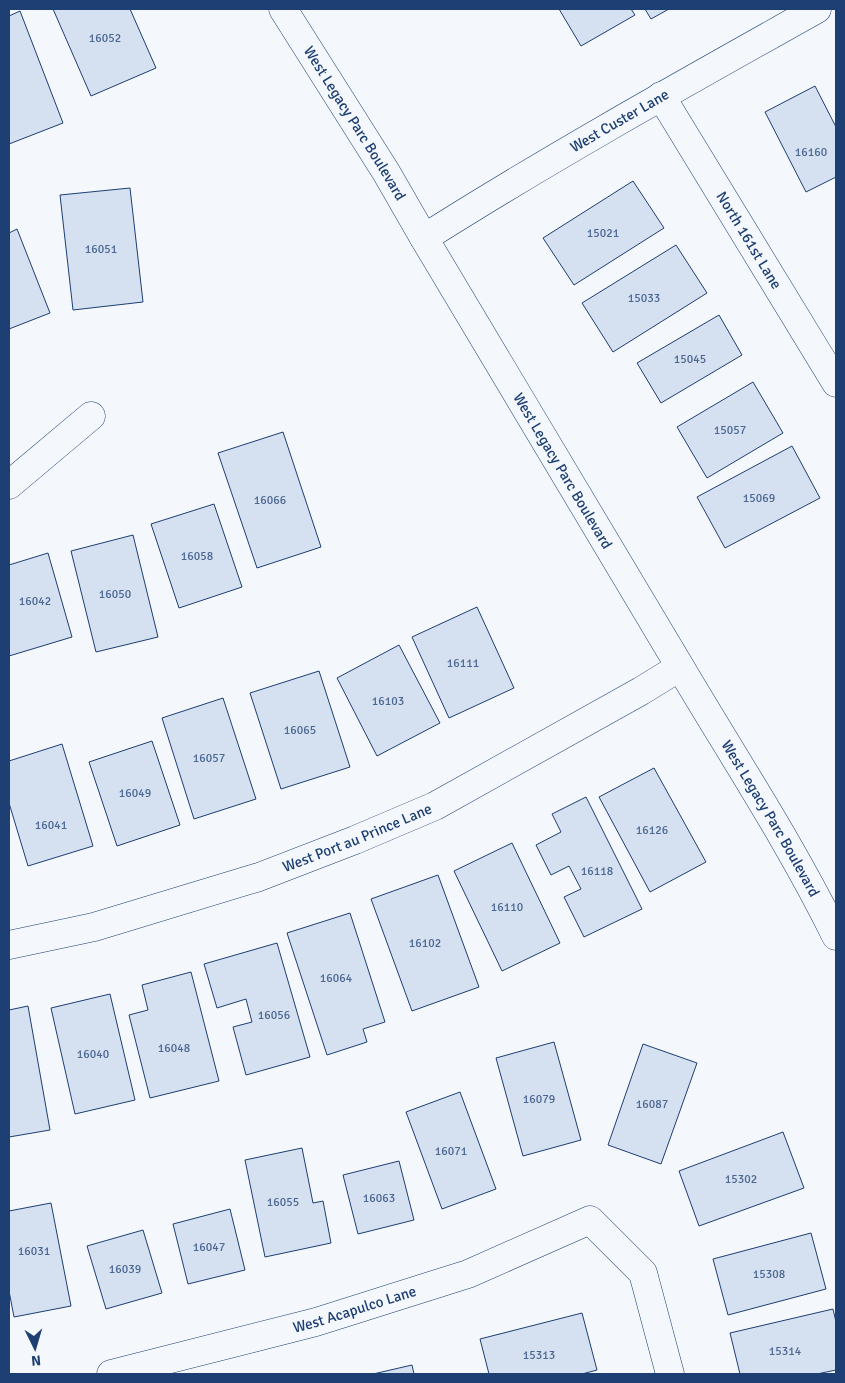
<svg xmlns="http://www.w3.org/2000/svg" width="845" height="1383" viewBox="0 0 845 1383" font-family="Signika,sans-serif">
	<rect width="100%" height="100%" fill="#f4f7fb"/>
	<!-- building -->
	<g fill="#d5e0f0" stroke="#1d3f73">
		<path d="M53 9H130L156 68 91 96Z"/>
		<path d="M559 9H631L635 15 581 46Z"/>
		<path d="M645 9H669L651 19Z"/>
		<path d="M20 11 63 123 9 144V16Z"/>
		<path d="M815 86 836 127V177L806 192 765 112Z"/>
		<path d="M633 181 664 228 574 285 543 238Z"/>
		<path d="M130 188 143 302 73 310 60 195Z"/>
		<path d="M17 229 50 313 9 329V233Z"/>
		<path d="M676 245 707 293 613 352 582 303Z"/>
		<path d="M719 315 742 355 661 403 637 363Z"/>
		<path d="M753 382 783 433 707 478 677 427Z"/>
		<path d="M283 432 321 547 257 568 218 453Z"/>
		<path d="M792 446 820 498 725 548 697 497Z"/>
		<path d="M214 504 242 587 179 608 151 524Z"/>
		<path d="M133 535 158 637 96 652 71 551Z"/>
		<path d="M48 553 72 637 9 656V565Z"/>
		<path d="M477 607 514 688 449 718 412 637Z"/>
		<path d="M399 645 440 723 377 756 337 678Z"/>
		<path d="M319 671 350 767 281 789 250 693Z"/>
		<path d="M223 698 256 799 194 819 162 718Z"/>
		<path d="M152 741 180 825 117 846 89 762Z"/>
		<path d="M62 744 93 846 28 866 9 803V761Z"/>
		<path d="M654 768 706 862 650 892 599 797Z"/>
		<path d="M586 797 642 909 584 937 564 897 581 889 569 866 551 875 536 845 561 832 552 814Z"/>
		<path d="M512 843 560 943 502 971 454 871Z"/>
		<path d="M438 875 479 987 412 1011 371 899Z"/>
		<path d="M350 913 385 1022 363 1029 367 1042 327 1055 287 933Z"/>
		<path d="M277 943 310 1057 246 1075 233 1027 252 1022 246 999 217 1008 204 964Z"/>
		<path d="M191 972 219 1081 150 1098 129 1015 148 1010 142 985Z"/>
		<path d="M110 994 135 1100 75 1114 51 1008Z"/>
		<path d="M28 1006 50 1130 9 1137V1010Z"/>
		<path d="M554 1042 581 1140 523 1156 496 1058Z"/>
		<path d="M643 1044 697 1063 661 1164 608 1145Z"/>
		<path d="M460 1092 496 1189 442 1209 406 1112Z"/>
		<path d="M783 1132 804 1188 699 1226 679 1171Z"/>
		<path d="M302 1148 313 1203 323 1201 331 1243 265 1257 245 1160Z"/>
		<path d="M399 1161 414 1220 358 1234 343 1175Z"/>
		<path d="M51 1203 71 1306 14 1317 9 1291V1211Z"/>
		<path d="M230 1209 245 1270 188 1284 173 1224Z"/>
		<path d="M143 1230 162 1293 106 1309 87 1246Z"/>
		<path d="M811 1233 826 1289 728 1315 713 1259Z"/>
		<path d="M833 1309 836 1322V1370L817 1374H740L730 1333Z"/>
		<path d="M582 1313 597 1370 582 1374H489L480 1339Z"/>
		<path d="M412 1365 414 1374H373Z"/>
	</g>
	<g fill="none" stroke-linecap="round" stroke-linejoin="round">
		<!-- minor casing -->
		<g stroke="#1d3f73" stroke-width="29">
			<g id="minor">
				<path id="s1" d="M661 96 836 383"/>
				<path id="s2" d="M424 238C552 157 685 83 817 9"/>
				<path d="M9 485 91 416"/>
				<path id="s3" d="M9 945 94 927 259 877 355 840 435 806 641 691 680 667"/>
				<path id="s4" d="M111 1374 316 1322 468 1274 590 1220 643 1273 670 1374"/>
			</g>
		</g>
		<!-- tertiary casing -->
		<g stroke="#1d3f73" stroke-width="29">
			<g id="tertiary">
				<path id="s5" d="M283 9 386 172 424 238C509 380 593 523 679 665 732 755 790 842 836 936"/>
			</g>
		</g>
		<!-- minor -->
		<use href="#minor" stroke="#f4f7fb" stroke-width="28"/>
		<!-- tertiary -->
		<use href="#tertiary" stroke="#f4f7fb" stroke-width="28"/>
	</g>
	<g text-anchor="middle" stroke-width="4" stroke-linejoin="round" paint-order="stroke">
		<!-- number labels -->
		<g font-size="12" fill="#4b6792">
			<text x="105" y="42">16052</text>
			<text x="811" y="156">16160</text>
			<text x="603" y="237">15021</text>
			<text x="101" y="253">16051</text>
			<text x="644" y="302">15033</text>
			<text x="690" y="363">15045</text>
			<text x="730" y="434">15057</text>
			<text x="759" y="502">15069</text>
			<text x="270" y="504">16066</text>
			<text x="197" y="560">16058</text>
			<text x="115" y="598">16050</text>
			<text x="35" y="605">16042</text>
			<text x="463" y="667">16111</text>
			<text x="388" y="705">16103</text>
			<text x="300" y="734">16065</text>
			<text x="209" y="762">16057</text>
			<text x="135" y="797">16049</text>
			<text x="51" y="829">16041</text>
			<text x="652" y="834">16126</text>
			<text x="597" y="875">16118</text>
			<text x="507" y="911">16110</text>
			<text x="425" y="947">16102</text>
			<text x="336" y="982">16064</text>
			<text x="274" y="1019">16056</text>
			<text x="174" y="1052">16048</text>
			<text x="93" y="1058">16040</text>
			<text x="539" y="1103">16079</text>
			<text x="652" y="1108">16087</text>
			<text x="451" y="1155">16071</text>
			<text x="741" y="1183">15302</text>
			<text x="379" y="1202">16063</text>
			<text x="283" y="1206">16055</text>
			<text x="209" y="1251">16047</text>
			<text x="34" y="1255">16031</text>
			<text x="125" y="1273">16039</text>
			<text x="769" y="1278">15308</text>
			<text x="785" y="1355">15314</text>
			<text x="539" y="1359">15313</text>
		</g>
		<!-- street labels -->
		<g font-size="15" fill="#1d3f73" stroke="#f4f7fb">
			<text dy="5" stroke="none"><textPath href="#s2" startOffset="228">West Custer Lane</textPath></text>
			<text dy="5" stroke="none"><textPath href="#s5" startOffset="135">West Legacy Parc Boulevard</textPath></text>
			<text dy="5" stroke="none"><textPath href="#s1" startOffset="169">North 161st Lane</textPath></text>
			<text dy="5" stroke="none"><textPath href="#s5" startOffset="540">West Legacy Parc Boulevard</textPath></text>
			<text dy="5" stroke="none"><textPath href="#s5" startOffset="945">West Legacy Parc Boulevard</textPath></text>
			<text dy="5" stroke="none"><textPath href="#s3" startOffset="365">West Port au Prince Lane</textPath></text>
			<text dy="5" stroke="none"><textPath href="#s4" startOffset="252">West Acapulco Lane</textPath></text>
		</g>
	</g>
	<!-- border -->
	<rect width="845" height="1383" fill="none" stroke="#1d3f73" stroke-width="20"/>
	<!-- north arrow -->
	<g transform="translate(35 1348) rotate(175)" stroke="#f4f7fb" stroke-width="4" paint-order="stroke">
	<path d="M0-4L9 19L0 12L-9 19Z" fill="#1d3f73"/>
	<text y="-8" font-size="14" font-weight="bold" text-anchor="middle" fill="#1d3f73">N</text>
	</g>
</svg>
